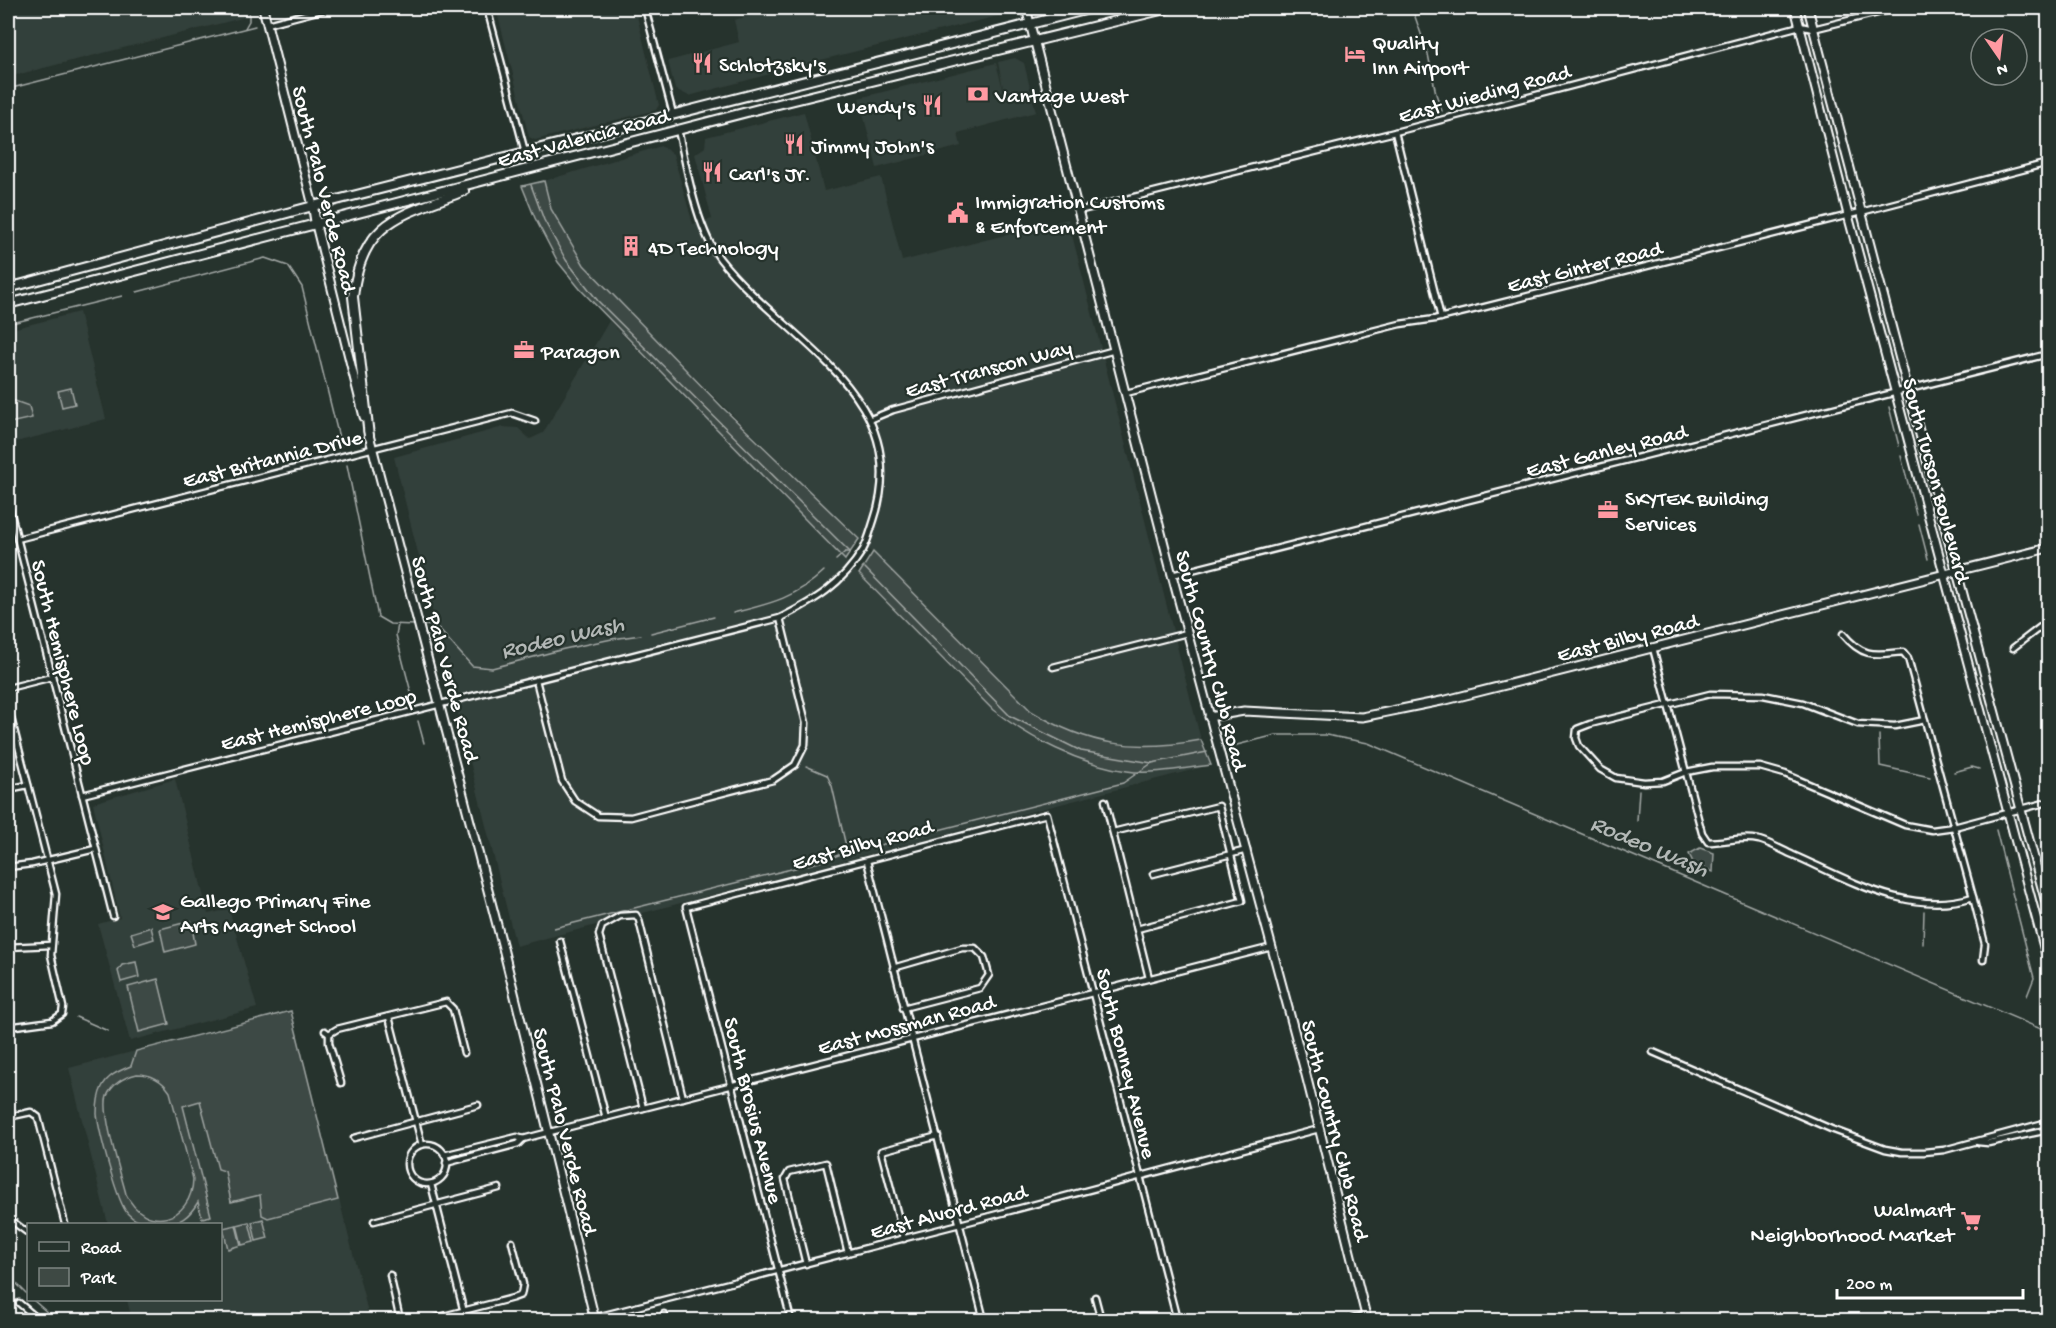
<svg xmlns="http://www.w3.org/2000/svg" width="2056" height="1328" viewBox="0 0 2056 1328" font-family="'Gochi Hand',sans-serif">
	<rect width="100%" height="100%" fill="#26332d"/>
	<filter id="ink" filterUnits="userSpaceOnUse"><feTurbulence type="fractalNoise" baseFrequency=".0167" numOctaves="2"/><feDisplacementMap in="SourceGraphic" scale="12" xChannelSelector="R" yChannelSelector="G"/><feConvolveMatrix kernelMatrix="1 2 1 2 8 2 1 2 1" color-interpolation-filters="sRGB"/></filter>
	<g filter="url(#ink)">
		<!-- built -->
		<g fill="#333f3a">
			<path d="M8 8H248L250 16 8 77Z"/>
			<path d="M496 8H635L659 105 656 110 535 140 529 137Z"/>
			<path d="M778 8H1006L1002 15 825 59 689 96 675 89 668 61 739 42 734 20Z"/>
			<path d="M1015 58 1024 63 1036 112 958 133 961 146 877 168 859 98 996 63 1004 93 998 62Z"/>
			<path d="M804 112 824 191 881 177 902 261 1068 219 1201 740 1161 747 1109 744 1078 734 1052 724 1031 711 622 305 584 265 551 209 544 181 661 146 673 154 693 224 712 219 695 154 705 147 706 137Z"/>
			<path d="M79 312 106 419 8 444V330Z"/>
			<path d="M609 321 993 710 1009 722 1039 740 1087 761 1129 772 1177 770 1211 765 516 946 394 457 503 427 518 428 530 439 543 433Z"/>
			<path d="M175 779 208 914 229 909 257 1008 130 1041 98 924 120 918 93 803Z"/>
			<path d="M291 1011 370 1320H132L127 1300H220V1224H108L69 1068Z"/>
		</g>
		<!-- green -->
		<g fill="#3e4944" stroke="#9ea4a2" stroke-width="1.5" fill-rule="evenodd">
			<path d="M544 181 551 209 584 265 723 408 859 539 845 560 580 289 558 262 535 218 522 186Z"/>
			<path d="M71 388 75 404 62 407 58 391Z"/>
			<path d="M12 400 29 406 32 418 10 423 8 421V402Z"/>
			<path d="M873 552 1031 711C1089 746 1135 752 1201 740L1211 765C1186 768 1151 775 1127 771 1079 764 1031 739 993 710L859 574Z"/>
			<path d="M1700 848 1714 853 1713 872 1694 864 1689 854Z"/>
			<path d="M191 921 195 944 165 952 160 929Z"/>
			<path d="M151 927 154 939 135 945 131 933Z"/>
			<path d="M136 962 139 977 121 982 118 971 122 965Z"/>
			<path d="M158 979 169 1024 139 1032 128 987Z"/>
			<path d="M291 1011 338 1200 268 1218 262 1215 260 1195 231 1202 225 1171 218 1169 200 1101 183 1106 211 1216 202 1218 198 1202C189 1217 180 1224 162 1224 148 1224 138 1224 128 1214 117 1203 99 1132 97 1114 97 1105 98 1095 102 1087 108 1075 119 1071 131 1066L136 1051ZM137 1074C152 1074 162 1080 170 1092L193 1179C192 1222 145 1234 126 1194 121 1174 101 1113 107 1096 113 1083 124 1077 137 1074Z"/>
			<path d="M263 1219 268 1238 256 1241 252 1222Z"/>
			<path d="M249 1222 254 1242 242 1245 237 1225Z"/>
			<path d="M236 1225 241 1245 228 1249 223 1228Z"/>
		</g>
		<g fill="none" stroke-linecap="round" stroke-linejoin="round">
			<!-- stream -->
			<g stroke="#a4a9a7" stroke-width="1.5">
				<path d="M1412 8 1428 54 1436 94 1442 111"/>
				<path d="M245 28 249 21V9"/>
				<path d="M8 89 255 26"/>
				<path d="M531 185 544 220 566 260 598 301 850 552H845L836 560"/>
				<path d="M137 292 265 258 288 266 302 287 341 446"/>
				<path d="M8 324 122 296"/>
				<path d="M1889 407 1899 446"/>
				<path d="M1901 456 1916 514"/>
				<path d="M347 465 378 617 390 624 415 625"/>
				<path d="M1919 524 1928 559"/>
				<path d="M865 568 1010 716 1081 751 1152 763 1207 752"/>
				<path d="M733 613C769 604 796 598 824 571"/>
				<path d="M398 625 396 635 413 700"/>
				<path d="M420 625 436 626 472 666 492 668 564 649 612 639 641 635"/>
				<path d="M651 633 714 617"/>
				<path d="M418 721 424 743"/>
				<path d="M1879 735 1880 766 1930 777"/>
				<path d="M1229 747 1276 735H1326L1368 743 2048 1032"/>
				<path d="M806 766 827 775 832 786 845 842 849 850 856 851 1123 783 1152 763"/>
				<path d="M1954 772 1972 767 1979 769"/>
				<path d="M1637 821 1639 790"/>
				<path d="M1996 830 2034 978 2027 996"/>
				<path d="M554 928 819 862 850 851"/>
				<path d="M1923 944 1924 911"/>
				<path d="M76 1017 108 1031"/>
				<path d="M2044 1107 2048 1110"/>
				<path d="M8 1275 28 1295"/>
				<path d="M33 1300 56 1320"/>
			</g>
			<!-- street casing -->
			<g stroke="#fff" stroke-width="9">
				<g id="street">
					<path d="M487 8 525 152"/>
					<path d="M645 8 673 114"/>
					<path d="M267 24 329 8"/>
					<path d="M1395 132 1441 318"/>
					<path d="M1078 211 1395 132 1800 26 1813 29 1898 8"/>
					<path d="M1126 393 1400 324 1435 319 1485 307 1861 212 2048 163"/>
					<path d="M871 419 893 410 1115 350"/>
					<path d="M8 502 113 916"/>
					<path d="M17 539 512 413 535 421"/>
					<path d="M1172 575 2048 354"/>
					<path d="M1653 648 1702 833 1708 842C1726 842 1741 836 1759 840 1770 843 1782 850 1793 855 1848 879 1910 917 1973 897L1908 658 1903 652C1874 655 1863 658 1843 634"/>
					<path d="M2013 648 2048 621"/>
					<path d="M1053 667 1187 633"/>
					<path d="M536 680 562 781 575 801 598 816 631 817 676 805 773 780 795 765 805 745 806 723 780 618"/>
					<path d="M8 688 52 677"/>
					<path d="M8 706 56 894 51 955 63 1007 62 1014 52 1021 8 1027"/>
					<path d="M1925 720 1895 726 1858 724 1803 703 1763 695 1710 694 1590 724 1577 729 1576 738 1579 746 1600 769 1616 778 1644 782 1663 781 1686 772 1712 767H1760L1785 774 1905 825 1932 830 1954 827 2048 802"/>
					<path d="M8 789 28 785"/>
					<path d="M82 795 780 618C816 600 841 585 863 550 868 541 871 529 874 520 916 394 784 341 720 259 696 228 687 168 678 130"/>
					<path d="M1105 801 1149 978"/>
					<path d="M1113 832 1219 806 1242 901 1137 929"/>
					<path d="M867 861 984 1320"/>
					<path d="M8 867 32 864 95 849"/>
					<path d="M1153 874 1247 850"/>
					<path d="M1973 897 1985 944 1983 960"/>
					<path d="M560 941 606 1118"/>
					<path d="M8 947 51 945"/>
					<path d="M893 968 962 948H975L984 957 989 975 980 988 903 1008"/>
					<path d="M389 1017 422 1145"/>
					<path d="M325 1031 329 1034 337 1029 446 1002 453 1009 464 1053"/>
					<path d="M329 1034V1043L341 1083"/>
					<path d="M1653 1052 1831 1129 1885 1149 1902 1152H1924L1944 1150 2048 1122"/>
					<path d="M643 1108 599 935 602 926 620 916 636 915 639 920 683 1098"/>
					<path d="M8 1117 31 1112 38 1117 65 1224"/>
					<path d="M354 1138 478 1105"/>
					<path d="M1978 1142 1988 1143 2048 1130"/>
					<circle cx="427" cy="1164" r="20"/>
					<path d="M444 1155 517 1137 523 1139 538 1135 1272 947"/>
					<path d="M446 1163 518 1144 523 1139"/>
					<path d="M431 1184 466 1320"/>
					<path d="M8 1218 28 1233"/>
					<path d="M374 1221 499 1188"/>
					<path d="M904 1239 881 1151 938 1136"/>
					<path d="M806 1264 785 1179 789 1172 826 1163 848 1253"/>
					<path d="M390 1275 400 1320"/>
					<path d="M1095 1297 1101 1320"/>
					<path d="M19 1303 39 1320"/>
					<path d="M664 1314 666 1320"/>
					<path d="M23 1320 31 1314"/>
					<path d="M428 1320 513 1298 521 1295 523 1284 512 1242"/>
					<path d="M585 1320 960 1224 1319 1129"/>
					<path d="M791 1320 686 907 1047 814 1177 1320"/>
					<path d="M1348 1320 1366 1316"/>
				</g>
			</g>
			<!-- secondary casing -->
			<g stroke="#fff" stroke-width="11">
				<g id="secondary">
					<path d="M263 8 313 206"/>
					<path d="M1026 8 1172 575 1306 1075 1367 1320"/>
					<path d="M1795 8 1848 215 2048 962"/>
					<path d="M1808 8 1908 390 2048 910"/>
					<path d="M316 225 364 417"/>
					<path d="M368 431 502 944 595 1320"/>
					<path d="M1209 717 1244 711 1362 717 1446 700 2048 548"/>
				</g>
			</g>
			<!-- primary casing -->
			<g stroke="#fff" stroke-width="12">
				<g id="primary">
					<path d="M313 206 316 225"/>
					<path d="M8 288 313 206 1093 8"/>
					<path d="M8 304 770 106 1169 8"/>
					<path d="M369 436 353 297C361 220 402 215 464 191"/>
				</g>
			</g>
			<!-- street -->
			<use href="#street" stroke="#26332d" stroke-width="4.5"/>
			<!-- secondary -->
			<use href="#secondary" stroke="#26332d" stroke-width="7"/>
			<!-- primary -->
			<use href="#primary" stroke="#26332d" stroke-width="8"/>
		</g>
	</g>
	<!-- icons -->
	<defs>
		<g id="hotel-bare" transform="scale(1.62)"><path d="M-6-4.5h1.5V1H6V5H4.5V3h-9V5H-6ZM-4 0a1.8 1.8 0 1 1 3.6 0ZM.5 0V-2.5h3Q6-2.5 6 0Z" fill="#ff9aa2" stroke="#26332d" stroke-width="2.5" paint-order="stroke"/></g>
		<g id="restaurant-bare" transform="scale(1.62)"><path d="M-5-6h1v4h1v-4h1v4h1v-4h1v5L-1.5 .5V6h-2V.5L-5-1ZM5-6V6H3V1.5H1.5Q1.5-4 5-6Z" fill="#ff9aa2" stroke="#26332d" stroke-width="2.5" paint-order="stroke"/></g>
		<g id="bank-bare" transform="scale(1.62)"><path d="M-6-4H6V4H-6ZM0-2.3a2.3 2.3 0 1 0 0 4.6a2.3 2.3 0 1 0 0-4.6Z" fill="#ff9aa2" stroke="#26332d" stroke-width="2.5" paint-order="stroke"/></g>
		<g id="civic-bare" transform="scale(1.62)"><path d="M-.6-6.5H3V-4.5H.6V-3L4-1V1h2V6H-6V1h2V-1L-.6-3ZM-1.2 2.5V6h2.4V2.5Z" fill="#ff9aa2" stroke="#26332d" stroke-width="2.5" paint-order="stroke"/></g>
		<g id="building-bare" transform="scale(1.62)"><path d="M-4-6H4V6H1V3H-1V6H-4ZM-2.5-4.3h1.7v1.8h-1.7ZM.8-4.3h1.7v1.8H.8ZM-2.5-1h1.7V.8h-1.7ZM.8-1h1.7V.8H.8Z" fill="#ff9aa2" stroke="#26332d" stroke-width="2.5" paint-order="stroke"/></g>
		<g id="office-bare" transform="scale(1.62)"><path d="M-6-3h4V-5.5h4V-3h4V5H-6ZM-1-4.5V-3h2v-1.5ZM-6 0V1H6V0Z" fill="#ff9aa2" stroke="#26332d" stroke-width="2.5" paint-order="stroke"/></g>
		<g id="school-bare" transform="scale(1.62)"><path d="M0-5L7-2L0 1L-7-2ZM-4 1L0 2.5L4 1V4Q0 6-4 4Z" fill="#ff9aa2" stroke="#26332d" stroke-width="2.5" paint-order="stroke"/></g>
		<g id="supermarket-bare" transform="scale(1.62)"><path d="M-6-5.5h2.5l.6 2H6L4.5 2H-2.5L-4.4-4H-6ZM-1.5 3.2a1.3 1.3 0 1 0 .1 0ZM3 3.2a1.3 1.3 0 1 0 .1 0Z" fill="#ff9aa2" stroke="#26332d" stroke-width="2.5" paint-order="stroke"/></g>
	</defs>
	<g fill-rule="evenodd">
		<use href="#hotel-bare" x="1355" y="54"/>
		<use href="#restaurant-bare" x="702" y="63"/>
		<use href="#bank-bare" x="978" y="94"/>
		<use href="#restaurant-bare" x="932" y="105"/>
		<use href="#restaurant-bare" x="794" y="144"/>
		<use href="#restaurant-bare" x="712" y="172"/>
		<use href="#civic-bare" x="958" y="213"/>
		<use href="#building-bare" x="631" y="246"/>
		<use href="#office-bare" x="524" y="350"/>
		<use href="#office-bare" x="1608" y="510"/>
		<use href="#school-bare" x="163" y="912"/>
		<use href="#supermarket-bare" x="1971" y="1221"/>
	</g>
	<g text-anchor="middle" stroke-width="4.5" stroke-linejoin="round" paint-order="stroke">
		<!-- poi labels -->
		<g font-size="22" fill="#fff" stroke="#26332d" text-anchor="start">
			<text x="1372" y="49">Quality<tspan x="1372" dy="25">Inn Airport</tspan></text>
			<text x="719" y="71">Schlotzsky's</text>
			<text x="995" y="102">Vantage West</text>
			<text x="915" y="113" text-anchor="end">Wendy's</text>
			<text x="811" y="152">Jimmy John's</text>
			<text x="729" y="180">Carl's Jr.</text>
			<text x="975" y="208">Immigration Customs<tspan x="975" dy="25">&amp; Enforcement</tspan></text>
			<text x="648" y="254">4D Technology</text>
			<text x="541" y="358">Paragon</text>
			<text x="1625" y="505">SKYTEK Building<tspan x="1625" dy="25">Services</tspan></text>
			<text x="180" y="907">Gallego Primary Fine<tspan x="180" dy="25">Arts Magnet School</tspan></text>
			<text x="1954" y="1216" text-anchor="end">Walmart<tspan x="1954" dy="25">Neighborhood Market</tspan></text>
		</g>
		<!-- street labels -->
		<g font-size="22" fill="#fff" stroke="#26332d">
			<text transform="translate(1484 92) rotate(-15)" y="8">East Wieding Road</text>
			<text transform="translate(583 136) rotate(-15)" y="8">East Valencia Road</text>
			<text transform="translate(326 189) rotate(76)" y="8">South Palo Verde Road</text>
			<text transform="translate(1584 265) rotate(-14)" y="8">East Ginter Road</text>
			<text transform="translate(988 367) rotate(-15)" y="8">East Transcon Way</text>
			<text transform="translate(1606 449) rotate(-14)" y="8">East Ganley Road</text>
			<text transform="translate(272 457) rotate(-14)" y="8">East Britannia Drive</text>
			<text transform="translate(1938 480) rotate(75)" y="8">South Tucson Boulevard</text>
			<text transform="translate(1627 636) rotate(-14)" y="8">East Bilby Road</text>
			<text transform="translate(447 659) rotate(75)" y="8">South Palo Verde Road</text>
			<text transform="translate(1213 660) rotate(75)" y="8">South Country Club Road</text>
			<text transform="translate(65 662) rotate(76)" y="8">South Hemisphere Loop</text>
			<text transform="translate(318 718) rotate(-14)" y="8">East Hemisphere Loop</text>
			<text transform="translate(862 843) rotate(-15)" y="8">East Bilby Road</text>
			<text transform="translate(906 1023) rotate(-15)" y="8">East Mossman Road</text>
			<text transform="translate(1128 1063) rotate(76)" y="8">South Bonney Avenue</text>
			<text transform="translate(755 1110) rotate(76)" y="8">South Brosius Avenue</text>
			<text transform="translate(1337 1130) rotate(76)" y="8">South Country Club Road</text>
			<text transform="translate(567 1131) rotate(76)" y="8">South Palo Verde Road</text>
			<text transform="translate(948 1210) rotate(-15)" y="8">East Alvord Road</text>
		</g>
		<!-- water labels -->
		<g font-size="24" font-style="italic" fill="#b3b8b6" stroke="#26332d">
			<text transform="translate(562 636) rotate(-13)" y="8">Rodeo Wash</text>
			<text transform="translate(1650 845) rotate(23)" y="8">Rodeo Wash</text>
		</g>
	</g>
	<!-- margin -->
	<rect width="2056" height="1328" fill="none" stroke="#26332d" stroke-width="30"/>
	<rect x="15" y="15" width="2026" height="1298" fill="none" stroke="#fff" stroke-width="2" filter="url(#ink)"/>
	<!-- legend -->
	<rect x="27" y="1223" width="195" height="78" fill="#26332d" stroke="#7d8581" stroke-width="1.5"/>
	<rect x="39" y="1242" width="30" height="9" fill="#26332d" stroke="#7d8581" stroke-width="1.5"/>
	<text x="81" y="1253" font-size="18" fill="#ffffff">Road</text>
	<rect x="39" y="1268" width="30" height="18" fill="#3e4944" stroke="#7d8581" stroke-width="1.5"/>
	<text x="81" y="1283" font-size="18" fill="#ffffff">Park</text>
	<!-- north arrow -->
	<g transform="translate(1999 57) rotate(166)"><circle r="28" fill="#26332d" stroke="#7d8581" stroke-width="1.5"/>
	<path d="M0-4.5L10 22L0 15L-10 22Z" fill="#ff9aa2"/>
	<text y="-9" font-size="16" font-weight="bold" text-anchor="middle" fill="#ffffff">N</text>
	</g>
	<!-- scale -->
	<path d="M1837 1289v9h186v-9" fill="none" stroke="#ffffff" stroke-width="3"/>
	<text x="1846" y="1289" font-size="18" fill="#ffffff" stroke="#26332d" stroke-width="4.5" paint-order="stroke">200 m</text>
</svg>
